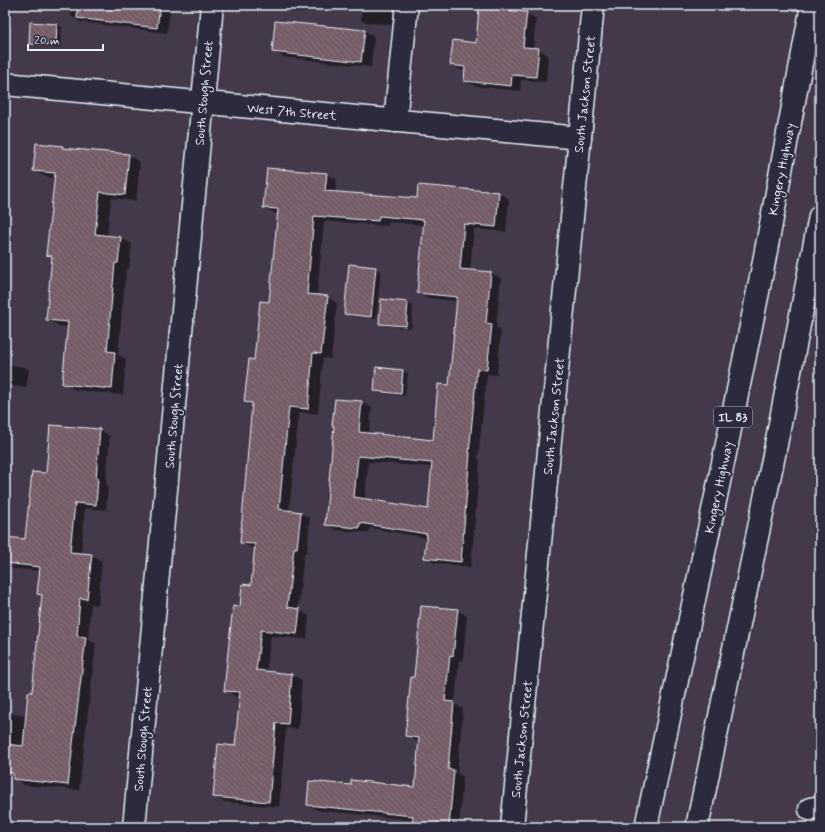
<svg xmlns="http://www.w3.org/2000/svg" width="825" height="832" viewBox="0 0 825 832" font-family="Mynerve,sans-serif">
	<defs>
		<pattern id="building-back-hatch" width="6" height="6" patternUnits="userSpaceOnUse"><rect width="6" height="6" fill="#745c67"/><path d="M-1 5l2 2M0 0l6 6M5-1l2 2" fill="none" stroke="#88747e"/></pattern>
	</defs>
	<rect width="100%" height="100%" fill="#44394a"/>
	<filter id="ink" filterUnits="userSpaceOnUse"><feTurbulence type="fractalNoise" baseFrequency=".025" numOctaves="2"/><feDisplacementMap in="SourceGraphic" scale="8" xChannelSelector="R" yChannelSelector="G"/><feConvolveMatrix kernelMatrix="1 2 1 2 8 2 1 2 1" color-interpolation-filters="sRGB"/></filter>
	<g filter="url(#ink)">
		<!-- shadow -->
		<g fill="#0007" fill-rule="evenodd">
			<path d="M5 5H13L11 25H5Z"/>
			<path d="M72 5H171L167 33 81 22 71 16Z"/>
			<path d="M362 5H390L394 7 392 25 365 22 361 20Z"/>
			<path d="M526 13 536 19 533 49H539L548 55 546 82 521 80 520 91 475 86 465 81 466 71 461 70 451 65 477 44Z"/>
			<path d="M57 25 62 27 60 47 35 46 30 43Z"/>
			<path d="M365 31 374 37 371 67 283 57 273 51Z"/>
			<path d="M62 147 67 150 128 155 140 162 136 201 111 198 107 236 121 238 132 244 129 269H126L118 355 126 359 123 395 75 390 63 384 68 327 59 326 47 319 53 258 47 255 56 178 46 177 34 170Z"/>
			<path d="M327 174 337 180 335 193 418 199 499 193 509 199 506 232 474 229 470 271 491 273 501 278 496 327 501 331 497 375 487 374 478 459 480 460 471 567 435 563 425 558 427 538 370 528 369 533 336 530 326 524 335 427 336 400 362 402 372 408 369 434 434 441 450 386 458 301 428 298 418 292 425 225 388 222V226L324 221 317 296 327 297 337 303 331 359 323 358 318 414 299 412 289 511 300 512 310 518 307 553H304L298 610 309 616 307 639 271 636 266 672 292 675 302 680 298 729 286 728 279 807 224 802 214 796 236 747 241 696H235L225 690 241 608 251 586 255 548H251L241 542 253 406 246 402 270 303 278 214 274 213 264 207ZM368 462 433 467 429 511 365 500Z"/>
			<path d="M350 265 376 268 381 271 376 319 350 316 346 314Z"/>
			<path d="M382 300 408 303 413 306 411 328 384 326 380 323Z"/>
			<path d="M5 364 24 367 29 370 26 388 5 385Z"/>
			<path d="M377 368 403 371 408 373 405 396 379 393 375 391Z"/>
			<path d="M100 430 110 436 106 484 108 485 106 510 85 508 81 554 91 555 102 561 98 605 91 604 88 639 96 644 79 790 24 785 14 778 5 777V713L27 716 33 694 43 596 38 594 41 571 5 568V538L26 540 47 474Z"/>
			<path d="M457 610 467 616 463 661 459 660 455 704 463 709 457 773 463 776 459 827H418L413 824V820L317 810 308 805 351 786 416 788 420 742 416 741 406 736 415 678Z"/>
		</g>
		<!-- building -->
		<g fill="url(#building-back-hatch)" stroke="#e8f1f8" fill-rule="evenodd">
			<path d="M78 5H160L157 28 77 18Z"/>
			<path d="M479 8 527 12 523 47 539 48 536 77 512 75 511 86 464 81 465 67 450 65 453 40 476 43Z"/>
			<path d="M275 21 365 30 361 62 272 52Z"/>
			<path d="M30 22 57 24 56 45 29 44Z"/>
			<path d="M36 143 63 146 62 148 129 154 125 195 100 192 95 234 121 237 118 263H115L107 351 115 352 112 389 62 384 68 322 46 320 52 256 46 255 55 173 33 171Z"/>
			<path d="M267 168 327 173 325 191 417 198 418 185 499 192 496 227 464 224 460 269 491 272 486 323 492 324 487 370 477 369 469 453H470L461 562 424 558 427 534 360 523 359 528 325 525 334 426H332L335 399 362 401 359 432 433 440 438 384 449 385 457 297 417 293 424 220 379 216 378 221 314 216 307 294 328 296 321 354 313 353 308 409 289 407 279 509 301 512 297 548H294L287 607 300 609 297 634 261 630 256 670 292 674 288 724 276 723 269 802 213 797 218 744 235 746 240 692 224 691 228 652 233 606 240 607 242 584 251 585 255 544 240 543 252 403 244 402 249 359 254 360 260 301 269 302 278 209 263 208ZM358 456 432 463 428 509 354 497Z"/>
			<path d="M349 264 376 267 371 317 344 314Z"/>
			<path d="M381 299 408 302 406 326 379 324Z"/>
			<path d="M376 367 403 370 401 394 374 391Z"/>
			<path d="M50 425 100 429 96 478H98L96 505 75 503 70 552 92 554 87 599 80 598 77 636 86 637 68 785 13 779V773L5 772V744L23 746 28 692H32L42 595 37 594 40 567 5 563V537L25 539 32 472 46 473Z"/>
			<path d="M421 606 458 609 453 656 450 655 445 701 454 702 448 769 454 770 449 827 412 825 413 816 307 805 309 781 351 785V780L415 787 419 738 405 736 411 677H414Z"/>
		</g>
		<g fill="none" stroke-linecap="round" stroke-linejoin="round">
			<!-- minor casing -->
			<g stroke="#e8f1f8" stroke-width="25">
				<g id="minor">
					<path d="M5 84 580 138"/>
					<path d="M395 121 407 5"/>
					<path d="M810 809 820 807"/>
					<path d="M134 827 212 5"/>
					<path d="M512 827 593 5"/>
				</g>
			</g>
			<!-- highway casing -->
			<g stroke="#e8f1f8" stroke-width="25">
				<g id="highway">
					<path d="M646 827 727 444 762 272 812 5"/>
					<path d="M697 827 774 455 820 216"/>
				</g>
			</g>
			<!-- minor -->
			<use href="#minor" stroke="#2f2a3d" stroke-width="22"/>
			<!-- highway -->
			<use href="#highway" stroke="#2f2a3d" stroke-width="22"/>
		</g>
	</g>
	<g text-anchor="middle" stroke-width="4" stroke-linejoin="round" paint-order="stroke">
		<!-- shield labels -->
		<rect fill="#2f2a3d" stroke="#b0b5c0" stroke-width="1" x="714" y="407" width="38" height="20" rx="3"/>
		<g font-size="12" font-weight="bold" fill="#e8f1f8">
			<text x="733" y="421">IL 83</text>
		</g>
		<!-- street labels -->
		<g font-size="13" fill="#e8f1f8" stroke="#2f2a3d">
			<text transform="translate(203 93) rotate(-85)" y="5">South Stough Street</text>
			<text transform="translate(584 94) rotate(-84)" y="5">South Jackson Street</text>
			<text transform="translate(292 111) rotate(5)" y="5">West 7th Street</text>
			<text transform="translate(781 169) rotate(-79)" y="5">Kingery Highway</text>
			<text transform="translate(173 416) rotate(-85)" y="5">South Stough Street</text>
			<text transform="translate(553 416) rotate(-84)" y="5">South Jackson Street</text>
			<text transform="translate(718 487) rotate(-78)" y="5">Kingery Highway</text>
			<text transform="translate(142 739) rotate(-85)" y="5">South Stough Street</text>
			<text transform="translate(521 739) rotate(-84)" y="5">South Jackson Street</text>
		</g>
	</g>
	<!-- margin -->
	<rect width="825" height="832" fill="none" stroke="#2f2a3d" stroke-width="20"/>
	<rect x="10" y="10" width="805" height="812" fill="none" stroke="#e8f1f8" stroke-width="1.5" filter="url(#ink)"/>
	<!-- scale -->
	<path d="M28 44v6h75v-6" fill="none" stroke="#e8f1f8" stroke-width="2"/>
	<text x="34" y="44" font-size="12" fill="#e8f1f8" stroke="#2f2a3d" stroke-width="3" paint-order="stroke">20 m</text>
</svg>
